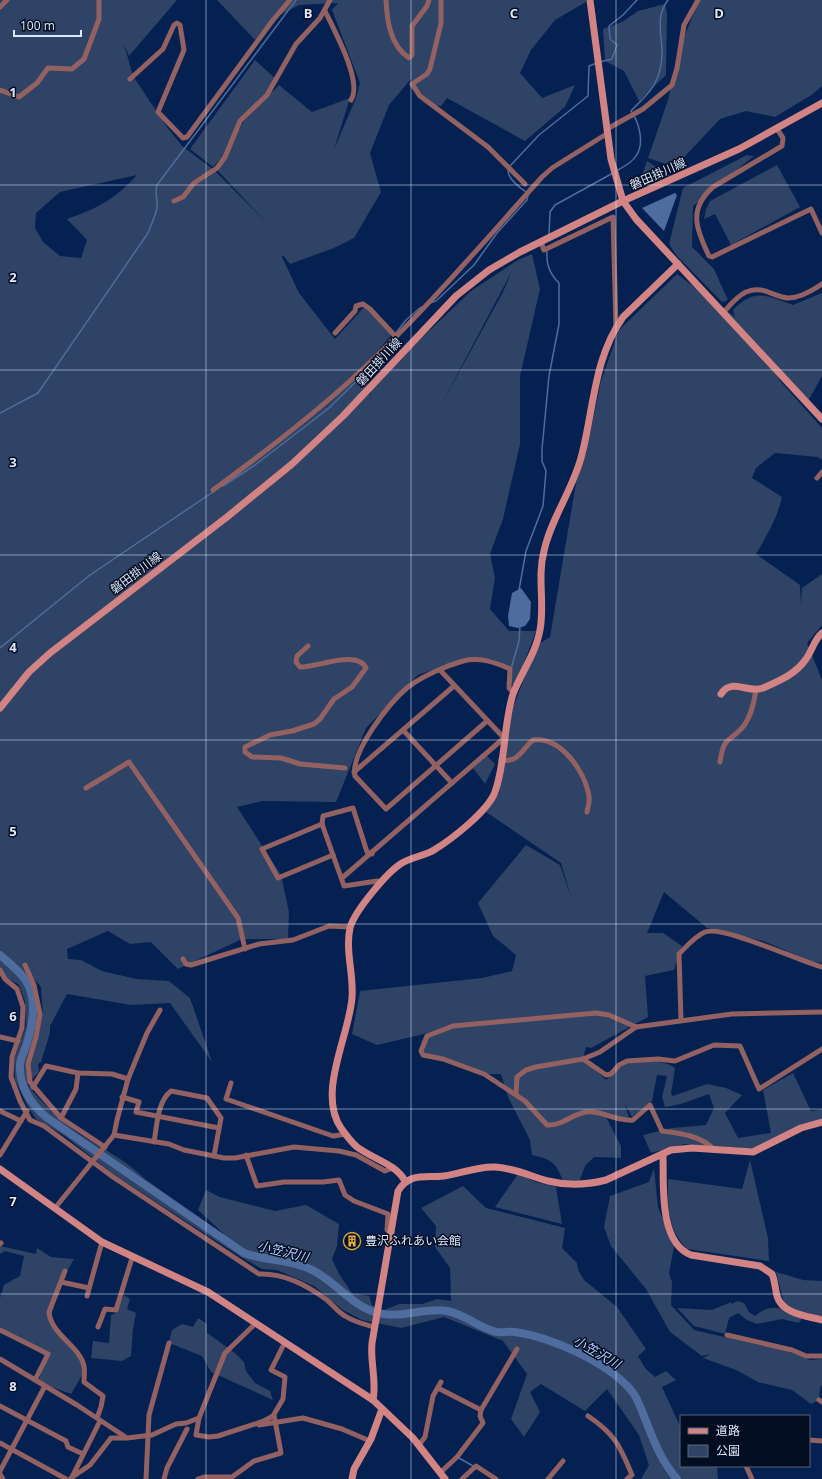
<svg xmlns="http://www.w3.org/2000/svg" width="822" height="1479" viewBox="0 0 822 1479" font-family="'Open Sans','Noto Sans JP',sans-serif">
	<rect width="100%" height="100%" fill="#042151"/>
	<!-- green -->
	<g fill="#2e4365" fill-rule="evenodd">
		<path d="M0 0H177L129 56 124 44 133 76 167 127 182 146 214 170 266 222 218 171 243 122 279 85 312 112 350 98 334 149 356 98 360 83 332 10 338 3 299 5 271 20 255 40 217 0H586V2L555 20 531 50 520 73 542 98 575 85 565 107 525 141 447 98 441 106 430 105 411 79 389 105 370 153 381 192 354 238 334 248 290 264 283 255 282 257 299 293 335 339 366 305 393 333 361 370 369 388 371 402 370 387 471 291 518 260 532 254 540 289 520 376V444L503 519 490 554 495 578 490 609 509 631H536L514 689 510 680 512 668 492 659 466 658 418 675 366 728 336 802 263 801 237 807 281 875 289 912 288 939H242L178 969 151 942 130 944 108 931 67 949 68 959 81 960 102 971 136 979 169 981 190 998 212 1062 170 1003 131 1005 67 994 50 1026V1033L41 1062 38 1064 39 1072 27 1084C44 1106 66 1126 89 1140 109 1152 128 1162 145 1179L227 1237 198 1210 206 1190 220 1197 275 1211 306 1205 339 1224 337 1246 332 1259 339 1274 352 1293 369 1296 372 1305 384 1310 399 1304H422L437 1299 451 1301 450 1268 435 1247 436 1226 421 1208 463 1186 486 1208 565 1228 562 1248 577 1263 578 1270 584 1280 617 1307 646 1349 638 1356 645 1368 655 1377 666 1371 676 1380 662 1387 681 1428V1466H717L718 1479H641L649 1465 639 1435 607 1389 585 1411 541 1384 530 1392 540 1412 524 1437 511 1419 527 1374 503 1341 444 1317 401 1328 362 1320 343 1310 314 1286 277 1270 262 1269 241 1257 113 1174 65 1136 36 1119 27 1105 15 1080 14 1059 26 1026 25 1001 19 985 3 975 0 971ZM137 175C116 199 96 209 67 219L87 240 81 258 60 256 43 242 35 228 36 213 60 192ZM512 271 503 292 440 407ZM24 967 41 987 43 1015Z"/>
		<path d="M699 0H822V86L813 94 775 117 746 111 720 119 675 167 648 158 668 100 680 47Z"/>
		<path d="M665 4 667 14 666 75 639 101 624 71 605 61 603 29 622 22 638 11Z"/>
		<path d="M255 60 277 80 237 127 229 149 213 167 190 149Z"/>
		<path d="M747 155 754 156 693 206 692 247 714 269 728 300 722 302 676 255 669 244 683 188Z"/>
		<path d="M647 161 670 176 638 187Z"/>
		<path d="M777 165 800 207 731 245 715 214 704 219 706 209 710 201Z"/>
		<path d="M677 274 735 317 733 310C755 287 767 296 793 305L822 293V376L807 403 770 363 781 382 822 428V460L818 457 775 453 756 468 752 478 782 497C777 519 767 535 756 554L800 585 801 604 802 588 822 574V625L807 643 822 680V963L811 961 763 941 707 928 664 892 647 933H663L682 946 674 970 645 976 648 1017 591 1048 586 1047 583 1059 606 1080C613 1074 621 1065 629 1063 641 1060 667 1060 675 1068L671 1094 673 1096 707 1084 726 1088 742 1095 725 1113 738 1138 771 1133 763 1090 793 1073 811 1111 822 1109V1120L754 1149 684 1144 651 1153 643 1135 672 1128 706 1125 714 1108 709 1094 681 1104 665 1107 662 1097 667 1076 657 1075 652 1101 632 1117 625 1104 629 1118 605 1115 621 1146V1158L594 1157 585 1166 579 1182 563 1181C555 1161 552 1160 532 1155L530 1140 508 1097 501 1074H484L423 1055 427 1036 441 1030 377 1045 352 1034 360 991 482 978 512 971 516 955 493 936 478 903 526 845 560 865 571 897 561 863 486 812 499 793 506 734 512 710 537 645 550 637 576 483 590 434 601 381 619 330Z"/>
		<path d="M487 756 495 764 485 784 473 768Z"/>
		<path d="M750 1160 768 1238 769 1261 687 1249C667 1229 668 1206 668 1179L742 1189Z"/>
		<path d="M654 1168 658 1207 674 1247 669 1273 672 1282 671 1305 694 1330 790 1352 810 1360 822 1359V1385L820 1388 819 1400 811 1404 792 1390 758 1382 736 1370 703 1358 710 1354 702 1356 670 1332 646 1289 611 1246 604 1227 610 1196 649 1182Z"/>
		<path d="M518 1174 536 1182 556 1187 562 1224 495 1207Z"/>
		<path d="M0 1246 36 1254 37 1248 51 1257 74 1259 63 1278 50 1318 80 1356 84 1372 71 1394 38 1382 47 1357 0 1327V1298L4 1285 20 1276 24 1256 5 1251 0 1254Z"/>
		<path d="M776 1272 803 1280 822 1281V1317L789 1308 784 1303Z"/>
		<path d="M124 1295 130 1299 127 1309 136 1313 133 1329 131 1356 122 1361 91 1358 93 1341 109 1343 111 1315 116 1313Z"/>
		<path d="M738 1301 744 1303 749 1312 755 1316C772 1301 784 1309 802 1318L799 1323 782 1319 757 1324 747 1320 738 1313 729 1318 725 1334 694 1326 677 1308 712 1310 731 1302V1304Z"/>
		<path d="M198 1318 207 1324V1333L235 1353 244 1362 246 1371 255 1383 270 1391 273 1400 211 1372 202 1356 169 1343 172 1330 182 1324 193 1327Z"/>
	</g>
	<!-- water -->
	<g fill="#4e6c9d">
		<path d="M675 193 677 195 664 231 642 208Z"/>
		<path d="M521 588 531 602 530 619 525 626 518 628 509 626 508 616 512 593Z"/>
	</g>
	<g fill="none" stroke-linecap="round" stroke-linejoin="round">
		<!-- stream -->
		<g stroke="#4e6c9d" stroke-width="1.5">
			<path d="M600 62 612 59 617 45 610 39 609 26 623 15 637 0"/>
			<path d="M510 166 539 135 588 96 589 66 597 63"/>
			<path d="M508 169C507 178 520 188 526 192"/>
			<path d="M616 171C623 167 632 163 636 156 645 143 639 122 631 111 639 102 650 94 655 83 659 75 662 63 662 53 662 34 655 17 668 0"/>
			<path d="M549 235 550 212 555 205 613 173"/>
			<path d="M430 303 436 301 474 265 497 233 527 200 528 195"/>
			<path d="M395 334 406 320 421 307"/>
			<path d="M0 413 38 393 148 233C151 225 155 217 157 208 158 200 154 192 157 185L296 0"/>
			<path d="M223 486 255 465 329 408 388 350 390 345"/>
			<path d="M519 590 526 551 543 506 546 471 542 461V449L549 376 559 324V283C549 273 546 264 547 250"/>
			<path d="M0 648 90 575 213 492"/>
			<path d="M511 669 519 641 520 626"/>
			<path d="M459 1458 473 1466"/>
		</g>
		<!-- river -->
		<path stroke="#4e6c9d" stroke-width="8" d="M0 955C9 963 20 971 26 981 37 999 33 1024 27 1043 25 1050 21 1057 20 1064 19 1086 30 1103 46 1117L244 1253C266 1261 289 1259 310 1269 335 1280 352 1307 378 1313 400 1319 425 1307 447 1311 465 1314 480 1329 497 1332 503 1333 509 1331 515 1332 551 1337 606 1362 630 1389 638 1397 641 1410 646 1421 654 1442 662 1462 677 1479"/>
		<!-- street -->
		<g stroke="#936161" stroke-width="5">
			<path d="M386 0C387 21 390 45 409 58L412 55V26L427 6 429 0"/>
			<path d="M441 0V23L430 69 427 74 412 84 420 96 488 147 525 184"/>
			<path d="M0 7 7 0"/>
			<path d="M325 11C334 30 363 82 351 100"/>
			<path d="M130 79 163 49 174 25 177 23 180 25 184 50 158 112 183 138 187 137 273 20 290 0"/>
			<path d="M0 90 19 97 37 83 48 68 72 69 84 59 99 19V0"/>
			<path d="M607 129 643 109 672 85 677 68 684 25 698 0"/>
			<path d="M777 129 783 138 782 146 713 187C688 209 696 229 709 256L712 257 811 209 822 233"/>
			<path d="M174 201 183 197 194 183 217 168 225 157 240 121 267 95 296 44 320 18 330 0"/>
			<path d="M541 242 544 250 613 217 616 327"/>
			<path d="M723 313C730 305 737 296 746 292 764 285 773 297 788 298 799 298 813 290 822 284"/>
			<path d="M335 333 355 311 356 306 363 304 370 309 396 337"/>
			<path d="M817 478 822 472"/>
			<path d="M213 490C261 455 307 420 351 380 419 318 480 246 542 177L552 168 608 133"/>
			<path d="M308 646 297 656 296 662 300 667C315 668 357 649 366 668L352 687 334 699 320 719 314 724 292 731 270 735 245 747V752L252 757 281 758 300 764 345 768"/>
			<path d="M487 721 386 809 355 776C350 752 390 702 408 687 423 676 445 666 463 661 480 657 495 662 510 669L509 688 514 693"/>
			<path d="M403 730 452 783"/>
			<path d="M501 760C519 763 522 749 533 740 561 736 585 772 589 796 590 801 588 807 587 812"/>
			<path d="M720 762C724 736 727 744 742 728 751 718 754 702 756 690"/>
			<path d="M354 772 454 686"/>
			<path d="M86 788 129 762 238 918 245 949"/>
			<path d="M322 824 262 849 278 878 333 855"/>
			<path d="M372 854 367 852 353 808 323 816 322 824 344 886 377 881 382 882"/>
			<path d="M342 878 504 738 440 670"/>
			<path d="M183 959 186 964 191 965 259 944 293 940 329 926 350 927"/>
			<path d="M25 965 34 985 40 1014 36 1037 28 1064 30 1082 61 1118 105 1147"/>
			<path d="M0 970 5 979 17 989 23 1007 22 1028 12 1057 11 1077 20 1101 30 1120 44 1126 113 1177 259 1274C284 1273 307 1285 327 1300 333 1305 338 1312 345 1316 354 1322 364 1324 374 1327"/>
			<path d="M681 1020 679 954C686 947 695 936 705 932 723 925 799 961 822 967"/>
			<path d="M636 1027 609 1015 596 1013 453 1026 427 1036 421 1051 423 1055 443 1059 484 1074 525 1101 547 1125C562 1126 572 1114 586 1112 602 1110 616 1122 633 1120L650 1105 662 1131C679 1133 703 1136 714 1150"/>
			<path d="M0 1037 18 1041"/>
			<path d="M583 1059 606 1075 611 1074 619 1065 627 1061 658 1059 675 1061 714 1045 740 1046 759 1089 822 1049"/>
			<path d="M231 1083 226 1099 333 1136 346 1134"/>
			<path d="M33 1087 46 1066 78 1073 112 1074 128 1079"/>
			<path d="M516 1094 517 1077 526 1070 536 1067 583 1059 600 1052 636 1027 732 1014 822 1012"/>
			<path d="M122 1097 139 1102 136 1112 219 1128"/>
			<path d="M0 1111 21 1121"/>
			<path d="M61 1118 76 1089 78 1073"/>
			<path d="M114 1135 169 1144 184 1150 224 1158H235L294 1147 339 1151 356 1155 385 1171 393 1168"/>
			<path d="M154 1142C157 1126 157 1102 171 1091L207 1098 221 1118 214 1156"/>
			<path d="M0 1155 27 1111"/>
			<path d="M246 1155 257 1186 284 1182H323L339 1180 345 1195 354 1201 388 1214 387 1230 391 1232"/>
			<path d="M55 1208 114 1135 117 1120 128 1079 147 1033 160 1010"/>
			<path d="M0 1244 1 1243"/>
			<path d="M65 1271 49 1312C51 1335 80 1346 84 1366 85 1371 84 1377 84 1382L103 1396 101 1407 97 1418"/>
			<path d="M61 1282 89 1288"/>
			<path d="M87 1296 102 1242"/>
			<path d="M98 1327 105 1309 116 1310 132 1258"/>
			<path d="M0 1330 48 1354 35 1380"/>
			<path d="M727 1335 792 1350 806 1356H822"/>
			<path d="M0 1359 77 1405 127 1438 152 1435 176 1424 186 1423 199 1418 225 1353 256 1323"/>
			<path d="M438 1388 481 1410"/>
			<path d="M819 1400 822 1402"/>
			<path d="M0 1406 66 1441 68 1447 83 1454"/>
			<path d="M588 1416C615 1434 620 1446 632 1475L627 1479"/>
			<path d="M199 1418 196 1435 209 1437 218 1436 264 1421 273 1416 283 1399 285 1377 271 1370 285 1342"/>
			<path d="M259 1425 303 1418 342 1429 370 1441"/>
			<path d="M809 1440 822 1441"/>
			<path d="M0 1443 66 1479"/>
			<path d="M419 1445 425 1437 433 1396 441 1382"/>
			<path d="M746 1466 752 1479"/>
			<path d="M0 1471 45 1386"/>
			<path d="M441 1472 457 1457 483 1423 480 1416 481 1410 517 1349"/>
			<path d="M0 1474 3 1479"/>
			<path d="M72 1477 100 1421"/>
			<path d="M71 1478 90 1465 111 1438H126"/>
			<path d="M146 1479 149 1415 169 1343"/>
			<path d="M164 1479 167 1468 187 1429"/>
			<path d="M198 1479 204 1477H232L254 1461 281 1453 274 1415"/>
			<path d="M462 1479 476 1466 496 1479"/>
			<path d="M548 1479 563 1461"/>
		</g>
		<!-- secondary -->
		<g stroke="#d28383" stroke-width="7">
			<path d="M590 0 611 159 623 201 636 219 822 419"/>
			<path d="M721 694C732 677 748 694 763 688 779 681 796 674 806 659 812 651 814 640 822 633"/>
			<path d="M0 708 29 672 50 653 227 517 292 464 343 416 456 296 489 270 520 252 623 201 739 149 822 103"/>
			<path d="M663 1154C664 1182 658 1242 691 1255L760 1266 772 1274C775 1281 775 1288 777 1296 782 1314 807 1316 822 1320"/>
			<path d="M0 1169 102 1242 208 1292 373 1400 413 1438 445 1479"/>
			<path d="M405 1181C396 1164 373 1159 357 1147 351 1142 346 1135 341 1128 317 1093 349 1036 352 998 354 975 345 951 350 928 354 912 387 872 402 863 412 857 424 856 434 850 452 839 488 811 495 792 506 761 503 726 513 694 521 673 536 653 540 630 545 604 537 577 544 551 551 518 574 488 582 454 594 407 594 358 623 317L678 264"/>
			<path d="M373 1400C377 1381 370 1363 372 1343L398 1191C410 1172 424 1178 444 1176 461 1174 477 1166 495 1167 514 1168 530 1176 548 1181 568 1186 587 1185 606 1180L671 1150 692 1148 753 1152 801 1128 822 1122"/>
			<path d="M352 1479 354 1469 371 1439 382 1409"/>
		</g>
	</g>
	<!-- grid -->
	<path fill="none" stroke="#dde8fb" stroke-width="1" stroke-opacity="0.55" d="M206 0V1479M411 0V1479M616 0V1479M0 185H822M0 370H822M0 555H822M0 740H822M0 924H822M0 1109H822M0 1294H822"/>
	<!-- icons -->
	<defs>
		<g id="building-ring" transform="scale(0.9)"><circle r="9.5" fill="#030d22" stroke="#e7ac37" stroke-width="1.5"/><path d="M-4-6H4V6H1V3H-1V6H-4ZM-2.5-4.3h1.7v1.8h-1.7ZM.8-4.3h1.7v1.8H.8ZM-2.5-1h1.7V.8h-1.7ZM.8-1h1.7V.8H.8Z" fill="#e7ac37"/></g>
	</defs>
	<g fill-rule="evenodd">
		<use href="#building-ring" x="352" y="1241"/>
	</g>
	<g text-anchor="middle" stroke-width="3" stroke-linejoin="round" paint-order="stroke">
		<!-- street labels -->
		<g font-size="12" fill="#dde8fb" stroke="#030d22">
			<text transform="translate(658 174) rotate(-24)" y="4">磐田掛川線</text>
			<text transform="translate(379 362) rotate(-47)" y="4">磐田掛川線</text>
			<text transform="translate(136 573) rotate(-37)" y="4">磐田掛川線</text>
		</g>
		<!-- poi labels -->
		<g font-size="12" fill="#dde8fb" stroke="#030d22" text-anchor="start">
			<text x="365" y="1245">豊沢ふれあい会館</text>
		</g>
		<!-- water labels -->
		<g font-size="13" font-style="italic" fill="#b3cffb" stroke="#030d22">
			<text transform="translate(283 1251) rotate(14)" y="5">小笠沢川</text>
			<text transform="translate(597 1352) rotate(30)" y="5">小笠沢川</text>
		</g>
	</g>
	<g font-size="13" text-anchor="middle" font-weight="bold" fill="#dde8fb" stroke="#030d22" stroke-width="3" stroke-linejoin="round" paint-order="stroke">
		<text x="308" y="18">B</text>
		<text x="514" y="18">C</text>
		<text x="719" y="18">D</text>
		<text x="13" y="97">1</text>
		<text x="13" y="282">2</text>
		<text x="13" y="467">3</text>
		<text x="13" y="652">4</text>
		<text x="13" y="836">5</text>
		<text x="13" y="1021">6</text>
		<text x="13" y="1206">7</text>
		<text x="13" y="1391">8</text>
	</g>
	<!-- legend -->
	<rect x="680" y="1415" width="130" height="52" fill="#030d22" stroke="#5a6579"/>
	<rect x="688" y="1428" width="20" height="6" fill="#d28383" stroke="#5a6579"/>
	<text x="716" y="1435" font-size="12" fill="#dde8fb">道路</text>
	<rect x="688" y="1445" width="20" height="12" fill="#2e4365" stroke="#5a6579"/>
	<text x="716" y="1455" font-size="12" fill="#dde8fb">公園</text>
	<!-- scale -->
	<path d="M14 30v6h67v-6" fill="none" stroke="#dde8fb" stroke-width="2"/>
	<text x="20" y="30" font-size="12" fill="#dde8fb" stroke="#030d22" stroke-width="3" paint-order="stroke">100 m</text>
</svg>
